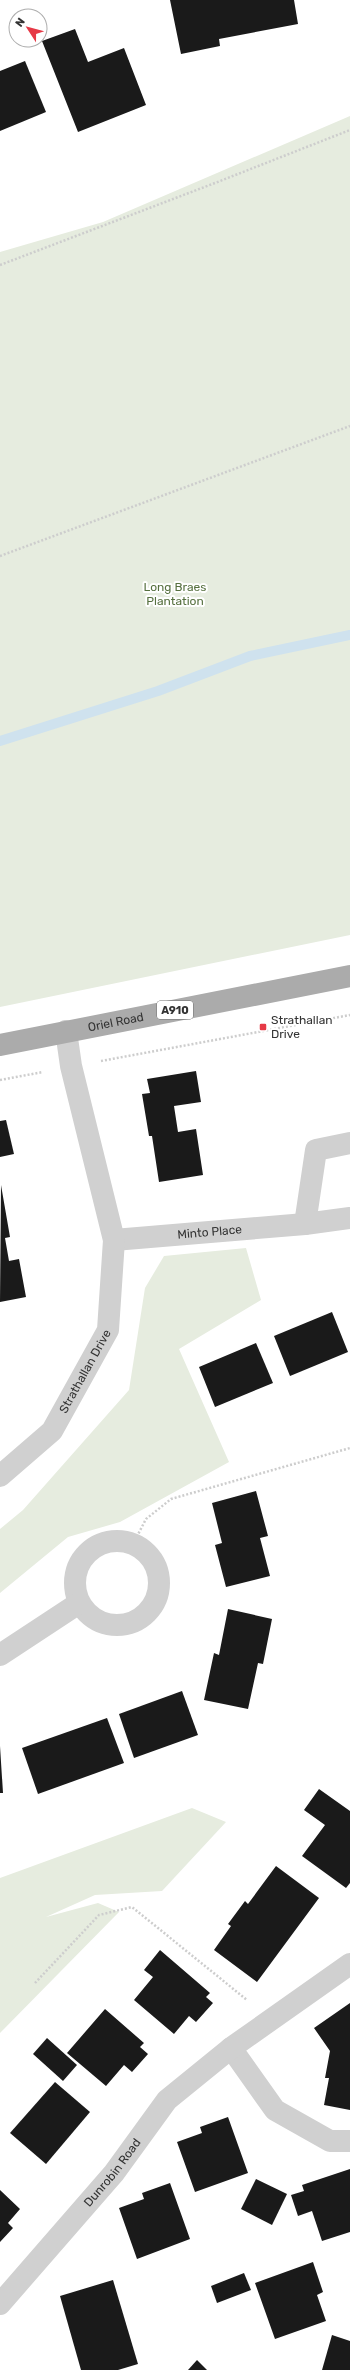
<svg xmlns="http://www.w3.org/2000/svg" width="350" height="2370" viewBox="0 0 350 2370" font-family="Rubik,sans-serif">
	<rect width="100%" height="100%" fill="#fff"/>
	<!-- green -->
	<g fill="#e6ecdf">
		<path d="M350 116V935L0 1007V252L103 222Z"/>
		<path d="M246 1248 261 1300 179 1349 229 1462 120 1522 68 1537 0 1593V1529L23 1510 129 1390 145 1288 164 1256Z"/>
		<path d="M192 1808 226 1822 162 1891 95 1895 46 1917 98 1903 119 1912 0 2033V1878Z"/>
	</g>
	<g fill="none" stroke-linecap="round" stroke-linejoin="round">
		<!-- stream -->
		<path stroke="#cfe2ee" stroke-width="10" d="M0 741 158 691 250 656 350 635"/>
	</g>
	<!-- building -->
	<g fill="#1a1a1a">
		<path d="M170 0H294L298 24 219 39 220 46 181 54Z"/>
		<path d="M75 29 88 62 124 48 146 105 78 132 42 41Z"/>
		<path d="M25 61 46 112 0 131V71Z"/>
		<path d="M196 1071 201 1102 174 1106 178 1132 196 1129 203 1175 159 1182 152 1136H149L142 1094 150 1093 147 1079Z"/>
		<path d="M6 1120 14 1154 0 1157V1121Z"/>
		<path d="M1 1185 10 1237 5 1238 9 1261 19 1259 26 1297 0 1302Z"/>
		<path d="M332 1312 348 1352 290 1376 274 1336Z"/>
		<path d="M256 1343 273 1383 215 1407 199 1367Z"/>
		<path d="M256 1491 268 1536 260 1538 270 1576 226 1587 215 1545 222 1543 212 1503Z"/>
		<path d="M228 1609 272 1619 263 1664 258 1663 248 1709 204 1700 214 1653 219 1655Z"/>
		<path d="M182 1691 198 1735 134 1758 119 1714Z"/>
		<path d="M107 1718 124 1763 38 1794 22 1748Z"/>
		<path d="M0 1746 3 1793H0Z"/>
		<path d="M319 1789 350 1811V1883L346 1888 302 1856 325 1825 304 1810Z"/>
		<path d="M276 1866 319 1898 257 1982 214 1950 231 1926 228 1924 245 1901 248 1904Z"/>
		<path d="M160 1950 210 1993 206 1997 213 2003 196 2022 189 2016 174 2034 134 2000 153 1977 144 1970Z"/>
		<path d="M350 2003V2110L324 2105 329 2078H325L330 2051 314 2028Z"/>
		<path d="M105 2009 144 2043 140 2047 148 2054 132 2072 124 2065 106 2086 67 2053Z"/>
		<path d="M47 2038 77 2065 63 2081 33 2054Z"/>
		<path d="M55 2082 90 2112 46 2164 10 2133Z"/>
		<path d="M228 2117 248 2173 195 2192 177 2142 202 2133 200 2127Z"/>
		<path d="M350 2169V2232L322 2241 312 2211 298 2216 291 2195 304 2191 302 2185Z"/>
		<path d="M256 2179 287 2194 272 2225 241 2209Z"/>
		<path d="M170 2183 190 2239 137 2259 119 2208 144 2199 142 2193Z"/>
		<path d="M0 2190 20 2209 8 2223 13 2228 0 2242Z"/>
		<path d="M313 2262 323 2292 317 2295 326 2321 275 2339 255 2283Z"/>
		<path d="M244 2273 251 2290 217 2303 211 2286Z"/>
		<path d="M113 2280 138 2364 118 2370H81L60 2296Z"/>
		<path d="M332 2335 350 2341V2370H322Z"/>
		<path d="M197 2360 207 2370H188Z"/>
	</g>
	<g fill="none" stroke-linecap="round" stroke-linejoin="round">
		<!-- path -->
		<g stroke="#cdcdcd" stroke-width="2.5" stroke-dasharray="2 2" stroke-linecap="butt">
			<path d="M0 265 215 183 350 130"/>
			<path d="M0 556 350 426"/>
			<path d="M101 1061 350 1015"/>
			<path d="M0 1080 43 1072"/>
			<path d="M133 1544 146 1519 171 1499 350 1448"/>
			<path d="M35 1983 99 1915 132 1907 247 2000"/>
		</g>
		<!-- minor -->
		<g stroke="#d0d0d0" stroke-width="22">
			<path d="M305 1224 316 1150 350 1143"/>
			<path id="s1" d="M114 1240 305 1224 350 1218"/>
			<path id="s2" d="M0 1476 52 1431 108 1330 114 1240 71 1066 66 1031"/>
			<circle cx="117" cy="1583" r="42"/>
			<path d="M0 1655 79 1603"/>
			<path d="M231 2048 275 2110 330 2141H350"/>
			<path id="s3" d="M0 2304 114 2173 167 2100 231 2048 350 1964"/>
		</g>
		<!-- primary -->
		<path stroke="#ababab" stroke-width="22" id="s4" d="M0 1045 350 976"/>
	</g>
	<!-- markers -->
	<rect fill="#e63946" stroke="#fff" stroke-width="1.5" x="259" y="1023" width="8" height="8" rx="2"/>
	<g text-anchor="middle" stroke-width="4" stroke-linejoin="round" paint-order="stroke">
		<!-- shield labels -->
		<rect fill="#fff" stroke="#707070" stroke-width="1" x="157" y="1001" width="36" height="18" rx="3"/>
		<g font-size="11" font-weight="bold" fill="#333">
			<text x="175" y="1014">A910</text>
		</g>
		<!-- park labels -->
		<g font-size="12" fill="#56703f" stroke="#fff">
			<text x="175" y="591">Long Braes<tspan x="175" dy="14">Plantation</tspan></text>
		</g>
		<!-- poi labels -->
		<g font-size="12" fill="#333" stroke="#fff" text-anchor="start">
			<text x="271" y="1024">Strathallan<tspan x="271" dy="14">Drive</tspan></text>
		</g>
		<!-- street labels -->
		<g font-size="12" fill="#333" stroke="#fff">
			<text dy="4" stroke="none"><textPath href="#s4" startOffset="118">Oriel Road</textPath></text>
			<text dy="4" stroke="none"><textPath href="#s1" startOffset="96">Minto Place</textPath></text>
			<text dy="4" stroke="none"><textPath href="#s2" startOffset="137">Strathallan Drive</textPath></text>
			<text dy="4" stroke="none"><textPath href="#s3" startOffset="173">Dunrobin Road</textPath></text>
		</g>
	</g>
	<!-- north arrow -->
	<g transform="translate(28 28) rotate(306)"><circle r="19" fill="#ffffff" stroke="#adadad"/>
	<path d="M0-3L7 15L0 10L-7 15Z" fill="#e63946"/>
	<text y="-6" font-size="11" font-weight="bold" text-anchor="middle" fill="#333333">N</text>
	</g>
</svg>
